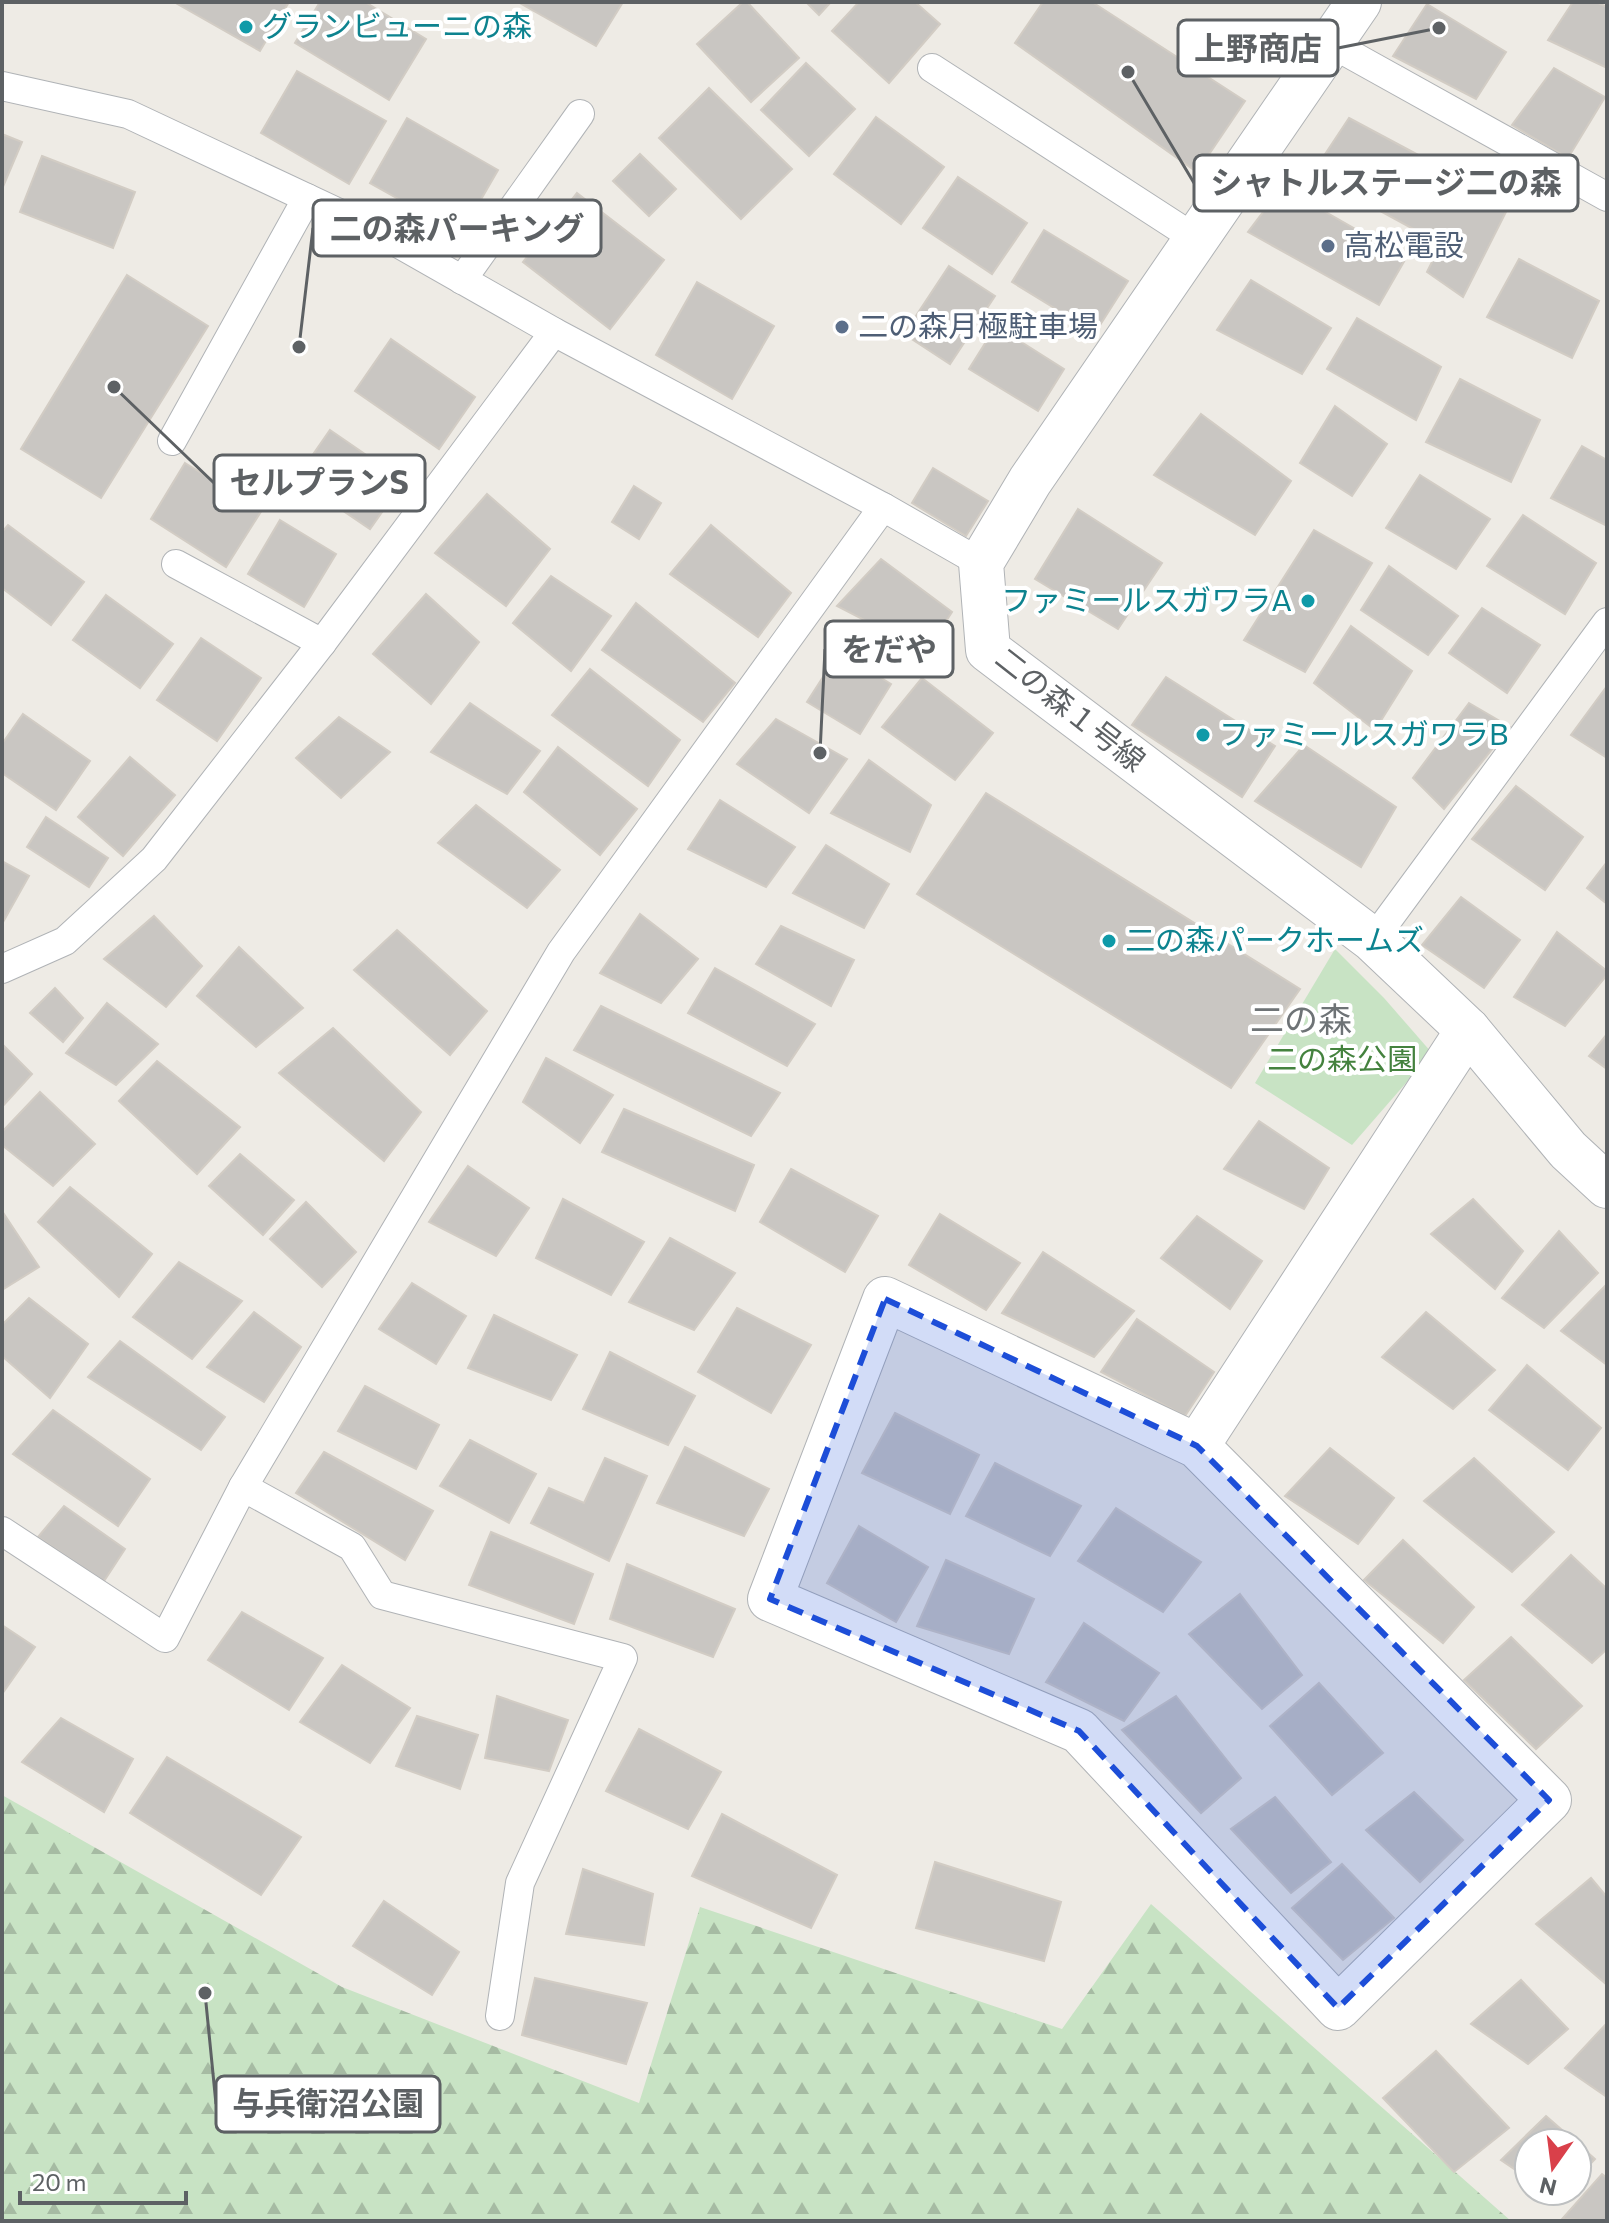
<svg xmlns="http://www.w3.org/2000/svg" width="1609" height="2223" viewBox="0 0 1609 2223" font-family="Commissioner,'Noto Sans JP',sans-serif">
	<defs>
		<pattern id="forest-firs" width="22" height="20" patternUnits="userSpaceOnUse" patternTransform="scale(2)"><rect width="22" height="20" fill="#c8e3c4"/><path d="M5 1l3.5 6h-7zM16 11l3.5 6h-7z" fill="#a6bba3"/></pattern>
	</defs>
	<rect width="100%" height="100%" fill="#eeebe5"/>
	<!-- green -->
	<path fill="#c8e3c4" d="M1335 949 1384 998 1432 1053 1352 1145 1255 1083Z"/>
	<!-- forest -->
	<path fill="url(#forest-firs)" d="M2 1795 342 1987 639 2103 700 1907 1062 2029 1151 1904 1511 2221H2Z"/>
	<!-- building -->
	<g fill="#c9c6c2" stroke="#d2ccc4" stroke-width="2">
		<path d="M174 2H289L260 51Z"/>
		<path d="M320 2H365L426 39 389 100 295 43Z"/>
		<path d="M518 2H623L596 46Z"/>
		<path d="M743 2H747L799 58 751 102 697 44Z"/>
		<path d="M806 2H831L819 15Z"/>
		<path d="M859 2H915L940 24 889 83 832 31Z"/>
		<path d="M1043 2H1092L1245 101 1197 172 1015 43Z"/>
		<path d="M1573 2H1596L1607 7V68L1548 40Z"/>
		<path d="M1427 4 1506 52 1476 99 1393 56Z"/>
		<path d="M806 63 855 109 809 156 761 110Z"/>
		<path d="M1554 68 1605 97 1568 158 1512 125Z"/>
		<path d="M297 71 386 121 349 184 261 133Z"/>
		<path d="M709 88 792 169 741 219 659 138Z"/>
		<path d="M876 117 944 167 901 224 834 174Z"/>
		<path d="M407 118 498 170 461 234 370 183Z"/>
		<path d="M1349 118 1510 204 1463 297 1427 272 1441 244 1312 174Z"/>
		<path d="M2 134 22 142 2 189Z"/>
		<path d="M640 154 676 189 649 216 613 181Z"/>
		<path d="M42 156 135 192 113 248 20 212Z"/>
		<path d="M958 177 1027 223 992 274 923 228Z"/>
		<path d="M1282 187 1406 258 1379 305 1248 232Z"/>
		<path d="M577 193 664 260 610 329 523 262Z"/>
		<path d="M1044 230 1128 281 1095 333 1012 282Z"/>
		<path d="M1519 259 1599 301 1572 358 1487 317Z"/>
		<path d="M949 266 995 296 950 364 904 334Z"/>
		<path d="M127 275 208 326 101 498 21 449Z"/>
		<path d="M1251 280 1331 328 1302 374 1217 330Z"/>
		<path d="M697 282 774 326 732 399 656 355Z"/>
		<path d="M1357 318 1441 367 1416 420 1327 369Z"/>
		<path d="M996 326 1064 369 1038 411 969 369Z"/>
		<path d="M391 339 475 397 439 449 355 391Z"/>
		<path d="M1460 379 1540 420 1511 482 1426 442Z"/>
		<path d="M1335 406 1387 444 1352 496 1300 463Z"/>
		<path d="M1201 414 1291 481 1255 535 1154 475Z"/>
		<path d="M330 430 404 481 370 529 296 479Z"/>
		<path d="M1582 446 1607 460V526L1551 498Z"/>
		<path d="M185 463 262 510 226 567 151 519Z"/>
		<path d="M933 468 988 501 966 536 912 503Z"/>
		<path d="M1420 475 1490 519 1456 569 1386 528Z"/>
		<path d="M634 486 661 503 639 539 612 522Z"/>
		<path d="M487 494 550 549 506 606 435 553Z"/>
		<path d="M1078 509 1162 563 1118 629 1035 579Z"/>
		<path d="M1523 515 1596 563 1565 614 1487 566Z"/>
		<path d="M280 520 336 554 304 607 248 574Z"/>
		<path d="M8 525 84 582 51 625 2 588V532Z"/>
		<path d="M711 525 791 593 758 637 670 574Z"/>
		<path d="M1314 530 1372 563 1305 672 1244 640Z"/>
		<path d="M881 559 952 612 926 652 837 606Z"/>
		<path d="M1389 566 1458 616 1428 655 1361 610Z"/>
		<path d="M551 576 611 616 571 671 513 623Z"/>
		<path d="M426 594 479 642 431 704 373 654Z"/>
		<path d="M106 595 173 644 140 688 73 640Z"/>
		<path d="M636 603 735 683 703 722 602 650Z"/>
		<path d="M1482 608 1540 645 1507 693 1449 653Z"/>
		<path d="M1351 626 1412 671 1375 730 1314 683Z"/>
		<path d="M201 638 261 678 217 741 157 700Z"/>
		<path d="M839 652 891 684 860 734 807 702Z"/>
		<path d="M590 669 680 740 648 786 552 715Z"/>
		<path d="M1166 677 1275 746 1242 797 1132 725Z"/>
		<path d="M922 678 993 733 955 780 882 727Z"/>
		<path d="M1607 686V758L1571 735Z"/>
		<path d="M470 703 540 751 507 794 431 752Z"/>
		<path d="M1469 703 1510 727 1444 809 1413 778Z"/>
		<path d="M23 714 90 761 56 810 2 773V744Z"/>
		<path d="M339 717 390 752 341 798 296 758Z"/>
		<path d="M776 719 847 759 809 813 737 764Z"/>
		<path d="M1304 745 1396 807 1361 867 1255 801Z"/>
		<path d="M558 747 637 809 600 855 524 792Z"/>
		<path d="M130 757 175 795 123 856 78 817Z"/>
		<path d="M869 760 931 805 910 852 831 813Z"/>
		<path d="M1516 786 1583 837 1545 890 1472 839Z"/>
		<path d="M986 793 1300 989 1231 1088 917 894Z"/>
		<path d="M720 800 795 847 766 887 688 849Z"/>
		<path d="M476 805 560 870 527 908 438 843Z"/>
		<path d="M46 817 108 858 89 887 27 847Z"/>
		<path d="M826 845 889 884 864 928 793 893Z"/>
		<path d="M2 861 29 876 2 924Z"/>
		<path d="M1607 862V904L1587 888Z"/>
		<path d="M1461 897 1520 940 1484 988 1422 945Z"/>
		<path d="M640 914 698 959 661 1003 600 973Z"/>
		<path d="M154 916 202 966 166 1007 104 959Z"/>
		<path d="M781 926 854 960 831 1006 756 964Z"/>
		<path d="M397 930 487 1011 450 1055 354 970Z"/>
		<path d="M1557 932 1607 971V975L1565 1026 1514 997Z"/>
		<path d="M239 947 303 1008 256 1047 197 996Z"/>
		<path d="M715 968 815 1024 787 1066 688 1013Z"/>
		<path d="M55 988 83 1018 63 1042 30 1013Z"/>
		<path d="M107 1003 158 1044 116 1085 66 1053Z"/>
		<path d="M601 1006 780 1093 751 1136 574 1050Z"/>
		<path d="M333 1028 421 1112 384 1161 279 1073Z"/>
		<path d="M1607 1034V1069L1589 1056Z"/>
		<path d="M2 1044 32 1074 2 1107Z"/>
		<path d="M546 1058 613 1095 580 1143 523 1102Z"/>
		<path d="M157 1061 240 1127 197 1174 119 1101Z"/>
		<path d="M40 1092 95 1144 53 1186 2 1145V1132Z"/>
		<path d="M624 1109 754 1165 735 1211 602 1152Z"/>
		<path d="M1259 1121 1329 1168 1304 1209 1224 1169Z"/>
		<path d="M240 1154 294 1200 263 1235 209 1186Z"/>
		<path d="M468 1166 529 1208 496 1256 429 1222Z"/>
		<path d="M791 1169 878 1216 845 1272 760 1222Z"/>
		<path d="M70 1187 152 1254 119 1297 38 1222Z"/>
		<path d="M563 1199 644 1242 611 1295 536 1258Z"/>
		<path d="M1473 1199 1523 1251 1495 1289 1431 1234Z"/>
		<path d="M306 1202 356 1252 322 1287 270 1239Z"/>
		<path d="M2 1211 39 1267 2 1290Z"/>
		<path d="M940 1214 1020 1263 986 1310 909 1265Z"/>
		<path d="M1197 1216 1262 1261 1230 1309 1161 1258Z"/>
		<path d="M1559 1231 1598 1273 1544 1328 1502 1298Z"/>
		<path d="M670 1238 735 1273 694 1330 629 1302Z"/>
		<path d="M1043 1252 1134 1311 1094 1357 1002 1313Z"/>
		<path d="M179 1262 242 1301 192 1359 133 1317Z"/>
		<path d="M412 1283 466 1316 436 1364 379 1329Z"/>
		<path d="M1607 1284V1365L1561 1331Z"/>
		<path d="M29 1298 88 1344 50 1398 2 1356V1325Z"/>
		<path d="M737 1308 811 1345 771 1413 698 1372Z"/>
		<path d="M254 1312 301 1347 264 1402 207 1367Z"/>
		<path d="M1426 1312 1495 1370 1453 1409 1382 1357Z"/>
		<path d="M494 1315 577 1355 551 1400 468 1368Z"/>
		<path d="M1137 1319 1214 1372 1185 1416 1101 1372Z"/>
		<path d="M120 1341 225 1417 201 1450 88 1377Z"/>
		<path d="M610 1352 695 1396 668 1445 583 1409Z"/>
		<path d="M1527 1365 1601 1428 1568 1470 1489 1410Z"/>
		<path d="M365 1386 439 1425 416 1469 338 1431Z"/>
		<path d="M53 1410 150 1479 118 1526 13 1454Z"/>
		<path d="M895 1413 979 1455 950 1514 862 1473Z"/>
		<path d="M470 1440 536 1474 509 1523 440 1486Z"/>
		<path d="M685 1447 769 1489 744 1536 657 1503Z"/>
		<path d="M1330 1448 1394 1498 1358 1544 1285 1496Z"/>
		<path d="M324 1452 433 1511 405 1560 296 1493Z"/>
		<path d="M605 1458 647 1476 609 1561 531 1523 549 1488 584 1503Z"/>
		<path d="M1474 1458 1554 1532 1512 1572 1424 1501Z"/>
		<path d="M995 1463 1081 1506 1050 1556 966 1516Z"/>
		<path d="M64 1506 125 1549 104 1581 38 1537Z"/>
		<path d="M1116 1508 1201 1562 1163 1612 1078 1561Z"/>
		<path d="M859 1526 928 1567 896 1622 827 1583Z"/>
		<path d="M491 1532 593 1574 574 1624 469 1585Z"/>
		<path d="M1403 1540 1474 1607 1443 1643 1364 1580Z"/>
		<path d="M1571 1555 1607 1589V1649L1592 1663 1522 1605Z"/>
		<path d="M946 1560 1034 1599 1009 1654 917 1626Z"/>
		<path d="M627 1564 735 1609 713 1657 610 1619Z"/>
		<path d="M1240 1594 1302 1675 1262 1709 1189 1634Z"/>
		<path d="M242 1612 323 1658 289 1710 208 1660Z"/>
		<path d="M1084 1623 1159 1673 1124 1721 1046 1682Z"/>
		<path d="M2 1625 35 1647 2 1694Z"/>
		<path d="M1511 1637 1582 1706 1536 1749 1464 1680Z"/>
		<path d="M342 1665 410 1708 370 1763 300 1722Z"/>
		<path d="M1319 1683 1383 1753 1332 1795 1270 1726Z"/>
		<path d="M497 1696 568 1720 549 1771 485 1758Z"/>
		<path d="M1176 1696 1241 1778 1201 1813 1122 1730Z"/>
		<path d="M417 1716 478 1735 460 1789 396 1766Z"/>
		<path d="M61 1718 133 1759 104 1812 22 1762Z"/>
		<path d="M639 1729 721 1772 688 1829 606 1791Z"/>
		<path d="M167 1757 301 1837 261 1895 130 1813Z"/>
		<path d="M1414 1792 1463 1840 1420 1882 1366 1830Z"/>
		<path d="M1275 1797 1331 1862 1291 1893 1231 1829Z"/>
		<path d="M722 1814 837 1875 811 1928 692 1876Z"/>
		<path d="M935 1862 1061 1902 1044 1961 916 1928Z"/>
		<path d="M1342 1864 1394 1918 1343 1960 1292 1908Z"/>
		<path d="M583 1869 653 1894 644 1945 566 1934Z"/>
		<path d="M1591 1878 1607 1897 1606 1984 1536 1924Z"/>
		<path d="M384 1901 459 1952 432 1995 353 1946Z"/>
		<path d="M535 1978 647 2003 626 2064 522 2035Z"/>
		<path d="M1521 1980 1568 2029 1528 2064 1471 2024Z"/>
		<path d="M1607 2023V2097L1565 2068Z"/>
		<path d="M1436 2051 1509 2128 1454 2172 1383 2098Z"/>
		<path d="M1546 2116 1577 2143H1529V2179L1501 2160Z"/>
		<path d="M1577 2143 1595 2159 1577 2178Z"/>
		<path d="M1602 2174 1607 2178V2221L1562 2219Z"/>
	</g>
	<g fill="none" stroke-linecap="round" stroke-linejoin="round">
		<!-- service casing -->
		<g stroke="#b0b3b6" stroke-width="30">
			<g id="service">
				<path d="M1330 43 1607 197"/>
				<path d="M932 68 1196 239"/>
				<path d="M2 86 128 114 373 229 554 332 883 507 981 563"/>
				<path d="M462 280 580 114"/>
				<path d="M172 441 307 198"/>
				<path d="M176 564 322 643"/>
				<path d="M1373 940 1607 622"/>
				<path d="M2 969 65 941 154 859 322 643 554 332"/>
				<path d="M243 1487 352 1547 382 1595 623 1658 520 1883 500 2016"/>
				<path d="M2 1531 165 1638 243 1487 561 952 883 507"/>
			</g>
		</g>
		<!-- minor casing -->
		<g stroke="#b0b3b6" stroke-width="46">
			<g id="minor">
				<path d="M1359 2 1030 481 981 563 988 650 1373 940 1468 1030 1568 1150 1607 1186"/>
				<path d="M1197 1446 885 1299 770 1599 1079 1731 1338 2008 1549 1800 1197 1446 1468 1030"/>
			</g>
		</g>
		<!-- service -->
		<use href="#service" stroke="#fff" stroke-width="28"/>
		<!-- minor -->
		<use href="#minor" stroke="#fff" stroke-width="44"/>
	</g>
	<!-- marked area -->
	<path fill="#1d4ed8" fill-opacity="0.2" stroke="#1d4ed8" stroke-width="6" stroke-dasharray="16 10" stroke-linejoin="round" d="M885 1299 1197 1446 1549 1800 1338 2008 1079 1731 770 1599Z"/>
	<!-- markers -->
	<g fill="#0f9aa8" stroke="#fff" stroke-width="3">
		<circle cx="246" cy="27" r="8"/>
		<circle cx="1308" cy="601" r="8"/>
		<circle cx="1203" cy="735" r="8"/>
		<circle cx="1109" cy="941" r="8"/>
	</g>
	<g fill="#5c6f8a" stroke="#fff" stroke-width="3">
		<circle cx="1328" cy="246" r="8"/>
		<circle cx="842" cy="327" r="8"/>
	</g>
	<g text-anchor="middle" stroke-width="8" stroke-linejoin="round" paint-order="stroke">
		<!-- culture labels -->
		<g font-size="30" fill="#0d838f" stroke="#fff" text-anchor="start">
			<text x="262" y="37">グランビューニの森</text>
			<text x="1292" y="611" text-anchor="end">ファミールスガワラA</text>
			<text x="1219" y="745">ファミールスガワラB</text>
			<text x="1125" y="951">二の森パークホームズ</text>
		</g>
		<!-- service labels -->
		<g font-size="30" fill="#4e5e75" stroke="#fff" text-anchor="start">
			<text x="1344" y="256">高松電設</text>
			<text x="858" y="337">二の森月極駐車場</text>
		</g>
		<!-- street labels -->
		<g font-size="30" fill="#5d6164" stroke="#fff">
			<text transform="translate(1070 710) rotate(38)" y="10">二の森１号線</text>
		</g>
		<!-- park labels -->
		<g font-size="30" fill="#44823e" stroke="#fff">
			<text x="1342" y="1070">二の森公園</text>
		</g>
		<!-- quarter labels -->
		<g font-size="34" fill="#6e7376" stroke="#fff">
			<text x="1301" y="1032">二の森</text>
		</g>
	</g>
	<!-- callouts -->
	<path fill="none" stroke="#5d6164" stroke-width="3" d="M1439 28L1338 48M1128 72L1194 183M299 347L313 228M114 387L214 483M820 753L825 649M205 1993L216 2104"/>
	<g fill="#5d6164" stroke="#fff" stroke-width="3">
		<circle cx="1439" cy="28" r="8"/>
		<circle cx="1128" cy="72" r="8"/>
		<circle cx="299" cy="347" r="8"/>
		<circle cx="114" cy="387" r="8"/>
		<circle cx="820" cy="753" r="8"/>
		<circle cx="205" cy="1993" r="8"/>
	</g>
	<g fill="#fff" stroke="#5d6164" stroke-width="3">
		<rect x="1178" y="20" width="160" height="56" rx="8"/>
		<rect x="1194" y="155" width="384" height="56" rx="8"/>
		<rect x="313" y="200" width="288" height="56" rx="8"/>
		<rect x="214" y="455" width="211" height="56" rx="8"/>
		<rect x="825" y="621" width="128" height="56" rx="8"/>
		<rect x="216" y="2076" width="224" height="56" rx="8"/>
	</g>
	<g font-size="32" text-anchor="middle" font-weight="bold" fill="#5d6164">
		<text x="1258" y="60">上野商店</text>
		<text x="1386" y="194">シャトルステージ二の森</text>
		<text x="457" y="240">二の森パーキング</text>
		<text x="319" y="494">セルプランS</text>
		<text x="889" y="661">をだや</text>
		<text x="328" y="2115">与兵衛沼公園</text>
	</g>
	<!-- border -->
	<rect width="1609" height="2223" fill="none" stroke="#5d6164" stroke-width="8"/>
	<!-- north arrow -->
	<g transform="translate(1553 2167) rotate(194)"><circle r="38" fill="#ffffff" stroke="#bec0c1" stroke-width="2"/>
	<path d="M0-6L14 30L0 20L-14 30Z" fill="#d9404a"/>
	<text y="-12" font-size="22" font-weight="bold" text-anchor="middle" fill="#5d6164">N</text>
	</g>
	<!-- scale -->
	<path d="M20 2191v12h166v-12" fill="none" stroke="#5d6164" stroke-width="4"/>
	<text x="32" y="2191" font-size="24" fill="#5d6164" stroke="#ffffff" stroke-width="6" paint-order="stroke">20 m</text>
</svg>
